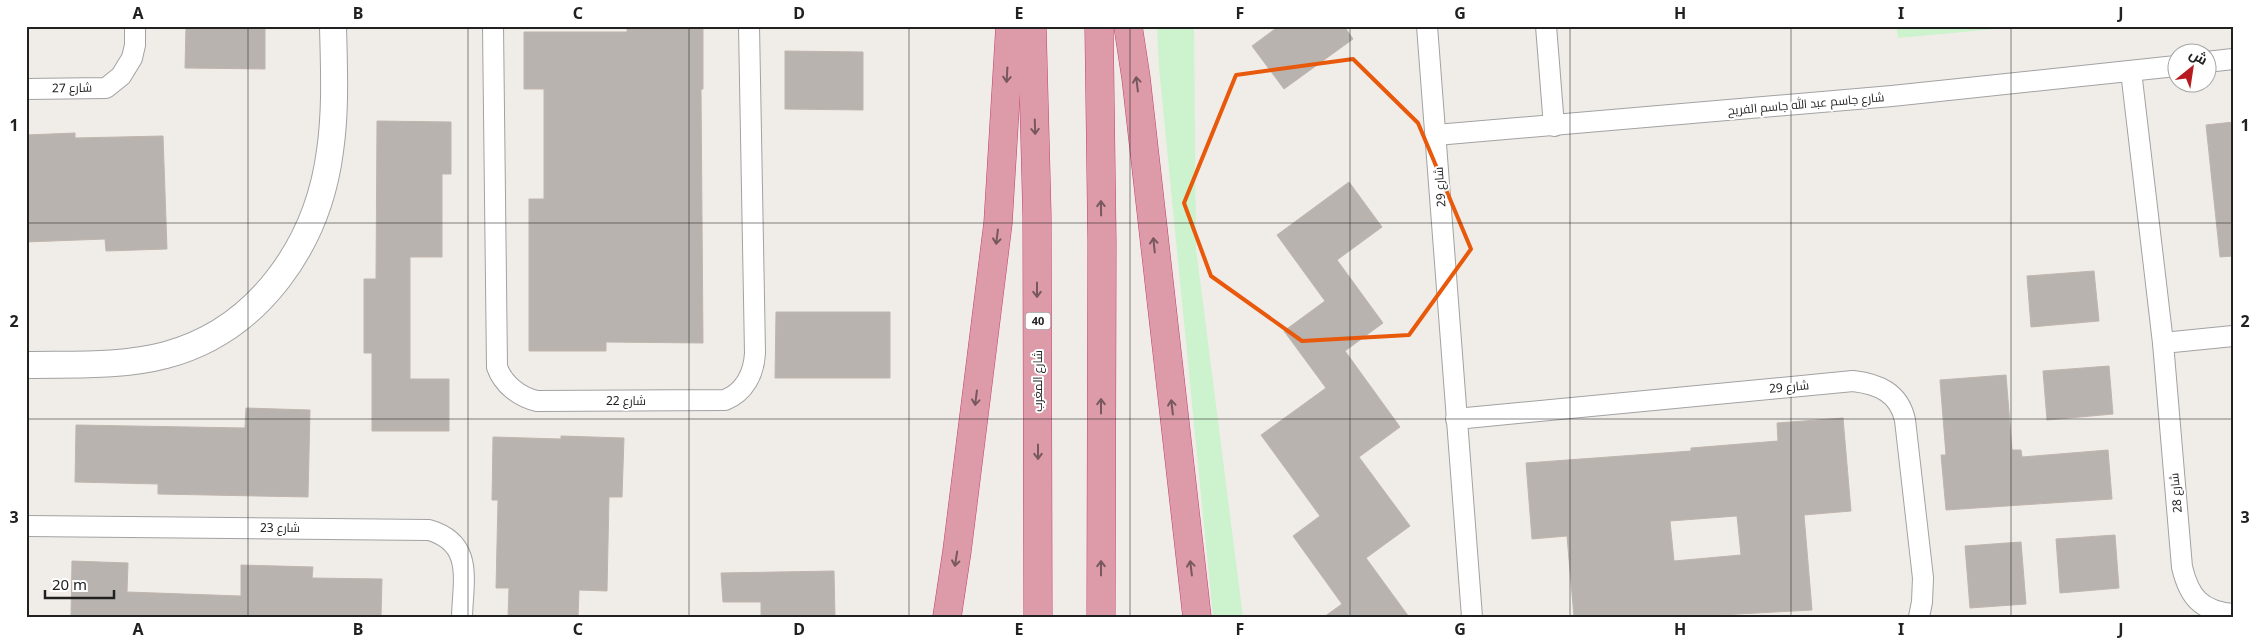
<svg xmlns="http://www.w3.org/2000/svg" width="2259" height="643" viewBox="0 0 2259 643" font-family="'Noto Sans',Cairo,sans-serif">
	<rect width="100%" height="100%" fill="#f0ede9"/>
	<!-- park -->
	<g fill="#ccf3ce">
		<path d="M1157 26H1194L1196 248 1243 617H1213L1159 68Z"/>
		<path d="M1896 26H2028L1898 38Z"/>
	</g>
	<!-- building -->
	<g fill="#b9b3af" stroke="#c0b5ad" fill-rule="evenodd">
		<path d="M186 26H265V69L185 68Z"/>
		<path d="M627 26 703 27V89H701L703 343 606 342V351H529V199H544V89H524V32H627Z"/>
		<path d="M1279 26H1344L1353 39 1284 89 1252 46Z"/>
		<path d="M785 51 863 52V110L785 109Z"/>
		<path d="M377 121 451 122V174H442V257H410V379H449V431H372V353H364V279H376Z"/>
		<path d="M2233 122V256L2220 257 2206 125Z"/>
		<path d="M75 133V138L163 136 167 249 106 251 105 239 26 242V135Z"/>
		<path d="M1349 182 1382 227 1337 260 1383 323 1345 351 1400 427 1359 457 1410 526 1366 558 1409 617H1324L1342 604 1293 536 1320 516 1261 435 1326 388 1284 331 1325 301 1277 235Z"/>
		<path d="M2094 271 2099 321 2031 327 2027 276Z"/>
		<path d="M776 312H890V378H775Z"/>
		<path d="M2109 366 2113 414 2047 420 2043 371Z"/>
		<path d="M2006 375 2012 450H2021L2022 457 2108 450 2112 499 1946 510 1941 455H1946L1940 380Z"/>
		<path d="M246 408 310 410 308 497 158 494V484L75 482 76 425 245 428Z"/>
		<path d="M1843 418 1851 511 1804 515 1812 610 1685 617H1574L1567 536 1532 539 1526 463 1691 451V448L1778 441 1777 423ZM1737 516 1741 555 1674 561 1670 521Z"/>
		<path d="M561 436 624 438 622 497H609L607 591 579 590 578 617H508L509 588H496L498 500H492L493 437 561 439Z"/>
		<path d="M2115 535 2119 588 2060 593 2056 539Z"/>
		<path d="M2021 542 2026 604 1970 608 1965 546Z"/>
		<path d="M72 561 128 563 127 592 241 596V565L313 567 312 578 382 579 381 617H71Z"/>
		<path d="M834 571 835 617H761V602H723L721 573Z"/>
	</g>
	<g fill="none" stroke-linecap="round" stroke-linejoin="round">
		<!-- minor casing -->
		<g stroke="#a2a2a2" stroke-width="22">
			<g id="minor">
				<path d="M493 26 497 367C503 384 519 397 537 401L725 400C745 392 754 373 755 353L749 26"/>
				<path d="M1427 26 1472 617"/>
				<path d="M1546 26 1554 126"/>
				<path d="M2206 62 2233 59"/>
				<path d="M2131 71 2163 343 2182 567C2189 597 2201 611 2233 614"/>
				<path d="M26 89 106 88 121 76 132 58 135 45V26"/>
				<path d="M1436 135 1892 96 2176 66"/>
				<path d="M2163 343 2233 336"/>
				<path d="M1456 419 1853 381C1879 384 1899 393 1905 420L1923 578 1922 602 1919 617"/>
				<path d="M26 526 429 530C474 543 463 580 462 617"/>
			</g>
		</g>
		<!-- tertiary casing -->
		<g stroke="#a2a2a2" stroke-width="28">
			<path id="tertiary" d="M26 365C72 364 121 367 166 355 259 330 318 244 330 151 336 110 334 68 333 26"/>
		</g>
		<!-- motorway casing -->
		<g stroke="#c53e71" stroke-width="29">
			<g id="motorway">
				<path d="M1032 26 1037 216 1038 617"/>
				<path d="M1099 26 1102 243 1101 617"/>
				<path d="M1128 26 1136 78 1197 617"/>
				<path d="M947 617 957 551 998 223 1010 26"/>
			</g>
		</g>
		<!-- minor -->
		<use href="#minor" stroke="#fff" stroke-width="20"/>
		<!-- tertiary -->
		<use href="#tertiary" stroke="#fff" stroke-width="26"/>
		<!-- motorway -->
		<use href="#motorway" stroke="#dd9ba9" stroke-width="28"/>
	</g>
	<!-- one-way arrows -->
	<defs><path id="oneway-shaft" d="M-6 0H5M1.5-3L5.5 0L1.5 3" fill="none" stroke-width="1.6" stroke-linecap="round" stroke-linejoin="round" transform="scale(1.25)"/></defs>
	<g stroke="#76585e">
		<use href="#oneway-shaft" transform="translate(1007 75) rotate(93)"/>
		<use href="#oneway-shaft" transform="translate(1137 84) rotate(-97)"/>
		<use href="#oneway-shaft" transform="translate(1035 127) rotate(88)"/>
		<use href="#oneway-shaft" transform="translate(1101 208) rotate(-91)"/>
		<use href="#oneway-shaft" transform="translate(997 237) rotate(97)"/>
		<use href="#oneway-shaft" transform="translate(1154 245) rotate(-96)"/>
		<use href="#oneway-shaft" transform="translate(1037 290) rotate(90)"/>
		<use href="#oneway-shaft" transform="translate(976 398) rotate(97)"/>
		<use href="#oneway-shaft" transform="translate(1101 406) rotate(-90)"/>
		<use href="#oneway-shaft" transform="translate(1172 407) rotate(-97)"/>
		<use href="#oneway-shaft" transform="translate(1038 452) rotate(90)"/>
		<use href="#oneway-shaft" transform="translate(956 559) rotate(99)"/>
		<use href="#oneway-shaft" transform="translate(1101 568) rotate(-90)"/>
		<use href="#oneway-shaft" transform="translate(1191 568) rotate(-97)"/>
	</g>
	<!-- marked area -->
	<path fill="none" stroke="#e8590c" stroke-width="4" stroke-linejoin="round" d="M1353 59 1418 123 1471 249 1409 335 1302 341 1211 276 1184 203 1236 75Z"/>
	<!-- grid -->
	<path fill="none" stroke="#212121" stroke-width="1" stroke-opacity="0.55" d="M248 26V617M468 26V617M689 26V617M909 26V617M1130 26V617M1350 26V617M1570 26V617M1791 26V617M2011 26V617M26 223H2233M26 419H2233"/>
	<g text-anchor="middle" stroke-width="4" stroke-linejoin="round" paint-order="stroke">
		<!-- shield labels -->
		<rect fill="#fff" stroke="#646464" stroke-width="1" x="1025.5" y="312.5" width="25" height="17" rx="4"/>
		<g font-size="11" font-weight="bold" fill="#212121">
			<text x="1038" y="325">40</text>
		</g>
		<!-- street labels -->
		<g font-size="12" fill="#212121" stroke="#fff">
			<text transform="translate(72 88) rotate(-1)" y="4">شارع 27</text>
			<text transform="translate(1806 104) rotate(-5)" y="4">شارع جاسم عبد الله جاسم الفريح</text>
			<text transform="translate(1440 187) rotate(-94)" y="4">شارع 29</text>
			<text transform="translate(1038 381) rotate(-90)" y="4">شارع المغرب</text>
			<text transform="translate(1789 387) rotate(-5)" y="4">شارع 29</text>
			<text x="626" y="405">شارع 22</text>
			<text transform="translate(2176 493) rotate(-95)" y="4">شارع 28</text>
			<text x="280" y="532">شارع 23</text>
		</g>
	</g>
	<!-- border -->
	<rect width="2259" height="643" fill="none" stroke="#ffffff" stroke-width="55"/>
	<!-- north arrow -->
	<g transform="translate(2192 68) rotate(30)"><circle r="24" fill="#ffffff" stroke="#a6a6a6"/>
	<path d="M0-4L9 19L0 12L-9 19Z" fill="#b71a1f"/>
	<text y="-8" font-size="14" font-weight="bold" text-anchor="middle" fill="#212121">ش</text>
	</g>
	<!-- scale -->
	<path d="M45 590v8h69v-8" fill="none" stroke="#212121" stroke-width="2.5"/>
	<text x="52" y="590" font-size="15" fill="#212121" stroke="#ffffff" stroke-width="4" paint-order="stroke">20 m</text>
	<rect x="28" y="28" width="2204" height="588" fill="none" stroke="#212121" stroke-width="2"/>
	<g font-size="16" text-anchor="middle" font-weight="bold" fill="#212121">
		<text x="138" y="19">A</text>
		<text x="358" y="19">B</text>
		<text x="578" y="19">C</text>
		<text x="799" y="19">D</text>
		<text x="1019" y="19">E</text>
		<text x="1240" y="19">F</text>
		<text x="1460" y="19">G</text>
		<text x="1680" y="19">H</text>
		<text x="1901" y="19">I</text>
		<text x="2121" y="19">J</text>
		<text x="14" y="131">1</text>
		<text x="2245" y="131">1</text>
		<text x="14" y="327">2</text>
		<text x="2245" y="327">2</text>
		<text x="14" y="523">3</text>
		<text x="2245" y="523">3</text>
		<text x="138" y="635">A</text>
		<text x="358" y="635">B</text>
		<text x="578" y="635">C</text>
		<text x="799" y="635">D</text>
		<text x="1019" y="635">E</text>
		<text x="1240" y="635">F</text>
		<text x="1460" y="635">G</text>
		<text x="1680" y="635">H</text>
		<text x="1901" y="635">I</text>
		<text x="2121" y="635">J</text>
	</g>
</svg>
